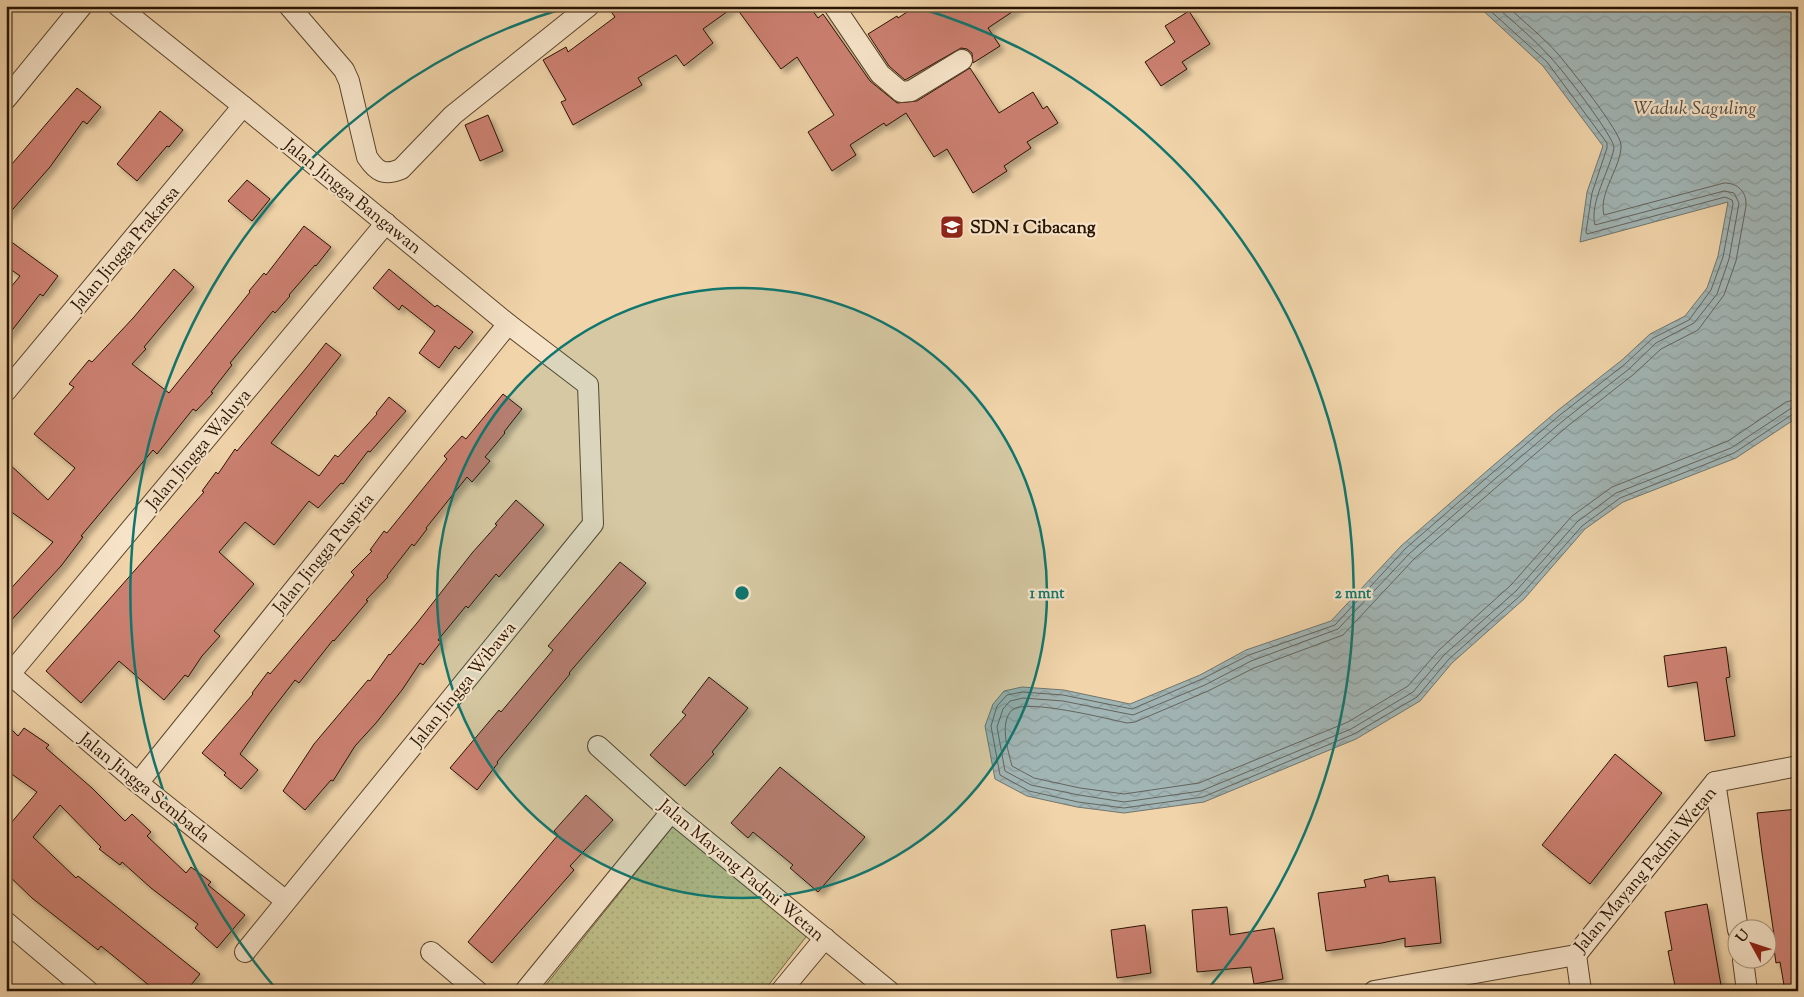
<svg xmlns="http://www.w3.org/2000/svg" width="1804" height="997" viewBox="0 0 1804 997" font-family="'Sorts Mill Goudy',serif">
	<defs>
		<pattern id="park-dots" width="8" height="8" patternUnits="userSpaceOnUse" patternTransform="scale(1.25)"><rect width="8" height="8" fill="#bdbc86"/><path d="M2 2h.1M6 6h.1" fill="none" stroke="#a2a172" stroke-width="1.8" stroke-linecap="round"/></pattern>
		<pattern id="water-waves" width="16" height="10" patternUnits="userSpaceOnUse" patternTransform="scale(1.25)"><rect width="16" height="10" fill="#a1b5b5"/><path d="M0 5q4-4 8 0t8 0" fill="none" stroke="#8b9b9a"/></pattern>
		<filter id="shadow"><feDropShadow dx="4.5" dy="4.5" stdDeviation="2.5" flood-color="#0004"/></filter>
	</defs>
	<rect width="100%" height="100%" fill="#f1d4aa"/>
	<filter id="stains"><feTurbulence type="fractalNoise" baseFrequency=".004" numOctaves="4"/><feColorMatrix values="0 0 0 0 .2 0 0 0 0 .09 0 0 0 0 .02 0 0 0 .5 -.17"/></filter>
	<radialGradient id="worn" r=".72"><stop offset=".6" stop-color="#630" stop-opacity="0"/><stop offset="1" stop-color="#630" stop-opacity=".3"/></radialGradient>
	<!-- park -->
	<path fill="url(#park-dots)" stroke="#726844" d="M674 825 809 933 764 991H541Z"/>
	<!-- water -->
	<path fill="url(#water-waves)" stroke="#71756d" d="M1478 6H1798V417L1736 458 1623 502 1585 529 1524 599 1452 663 1420 701 1356 739 1204 802 1124 813 1077 807 1027 796 995 779 985 726 993 704 1004 691 1022 687 1064 690 1130 704 1200 675 1246 650 1331 621 1401 546 1488 470 1557 411 1622 360 1650 334 1685 316 1707 288 1718 256 1728 202 1580 242 1587 192 1603 146 1543 66Z"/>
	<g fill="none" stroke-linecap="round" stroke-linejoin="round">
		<!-- shore -->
		<g stroke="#64645c" stroke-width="1">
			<path d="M1485 6 1547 62 1607 143V148L1592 193 1586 232 1587 234 1725 197 1732 200 1733 204 1723 257 1711 290 1689 320 1653 338 1625 364 1560 415 1491 474 1405 549 1335 625 1249 655 1202 679 1132 709 1063 695 1022 692 1007 695 997 706 991 726 1000 775 1029 791 1078 802 1124 808 1203 797 1354 734 1417 697 1449 659 1521 595 1582 526 1620 498 1734 453 1793 414 1798 413"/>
			<path d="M1495 6C1514 22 1535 40 1551 58 1562 69 1615 138 1614 148 1610 170 1589 203 1595 225L1724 191 1734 193 1739 203 1729 259 1717 294 1694 323 1656 343 1629 369 1564 420 1496 478 1409 554 1338 629 1251 661 1205 685 1133 715 1063 701 1023 698 1010 701 1003 709 997 727 1005 771 1031 785 1079 795 1124 802 1201 791 1351 729 1413 692 1444 655 1516 591 1577 522 1616 493 1731 448 1790 409 1798 407"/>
			<path d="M1507 6C1524 22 1543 37 1558 54 1569 67 1621 132 1621 145 1622 166 1598 193 1604 215L1724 183C1738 183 1747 192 1746 206L1736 261 1724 295 1698 330 1661 349 1634 374 1569 425 1500 484 1414 559 1343 635 1254 668 1208 691 1135 722 1127 723C1108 719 1025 698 1012 710 999 723 1008 750 1012 766L1034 778 1080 788 1124 794 1199 783 1348 722 1408 686 1439 650 1511 585 1572 516 1612 487 1728 441 1786 402 1798 399"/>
		</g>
	</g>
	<!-- building -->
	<g fill="#cc8071" stroke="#281402" filter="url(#shadow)">
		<path d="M607 6H735L703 29 713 43 684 66 676 55 638 78 642 85 573 125 561 102 566 100 543 60 566 47 568 52 615 17Z"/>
		<path d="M735 6H809L818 18 823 14 870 81 897 103 917 101 970 68 999 113 1033 92 1043 109 1047 106 1058 123 1027 142 1031 148 1004 166 1007 171 973 193 947 149 934 157 906 113 886 126 884 123 850 145 856 155 832 171 808 132 834 115 797 57 781 69Z"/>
		<path d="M916 6H1021L988 28 1000 46 973 63 972 53 967 49 961 48 905 80 889 66 868 34 897 16 898 18Z"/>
		<path d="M1189 11 1210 44 1182 62 1187 69 1161 86 1145 62 1175 42 1165 26Z"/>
		<path d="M77 88 101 107 87 124 83 121 50 167 6 217V171Z"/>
		<path d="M160 111 183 130 169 147 167 146 137 181 117 164Z"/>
		<path d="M488 115 503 151 480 161 465 125Z"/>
		<path d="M247 180 270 199 252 221 228 201Z"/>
		<path d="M304 226 331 247 316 266 315 265 289 295 290 296 275 313 273 311 230 363 232 365 211 392 213 393 196 411 193 409 157 454 153 450 81 536 83 537 61 566 6 626V594L53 542 6 508V461L48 500 75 468 34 434 74 387 69 384 89 360 92 362 134 317 174 269 194 287 144 347 146 349 132 364 169 393 250 292 249 291 264 273 266 275Z"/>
		<path d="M6 238 58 276 43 296 40 294 6 338V293L20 276 6 266Z"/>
		<path d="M389 269 435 307 437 305 473 332 459 349 455 346 439 368 419 353 435 331 402 305 399 310 373 288Z"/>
		<path d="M326 343 341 355 271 443 319 476 335 455 338 457 377 414 376 413 389 397 406 411 370 452 368 451 343 484 341 483 318 508 309 501 274 545 245 522 219 552 254 584 214 631 220 636 202 656 188 677 185 675 164 700 119 661 81 703 46 671 204 492 202 491 216 472 218 474 235 449 237 451 307 367Z"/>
		<path d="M503 394 522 409 504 432 505 433 485 457 490 461 472 482 467 477 426 528 427 529 414 546 412 544 387 576 388 577 366 600 368 601 334 641 333 640 299 683 295 680 268 715 240 754 258 770 241 789 224 775 226 773 202 753 253 694 252 693 268 672 270 674 354 575 351 572 372 551 370 550 384 531 387 533 447 459 444 456 462 436 466 439Z"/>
		<path d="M516 500 544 525 499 577 496 574 468 608 466 606 438 640 441 642 423 665 420 663 402 690 376 723 355 746 333 781 331 780 305 810 283 791 314 744 368 680 370 681 389 654 390 655 417 623 472 553 497 525 495 524Z"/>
		<path d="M620 562 646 583 569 673 570 674 497 762 498 763 477 790 450 768 499 710 501 712 553 650 548 646Z"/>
		<path d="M1726 647 1730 677 1726 678 1735 736 1705 741 1697 682 1668 687 1664 656Z"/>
		<path d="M709 677 748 708 712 752 714 754 685 786 650 755 686 715 682 712Z"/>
		<path d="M6 724 18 736 24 728 49 745 46 748 92 788 125 821 132 814 151 832 147 836 186 873 191 867 211 882 208 885 245 915 217 948 195 928 198 924 151 888 122 862 120 865 99 849 101 847 60 805 33 837 76 878 78 876 200 974 186 991H156L101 946 98 950 32 898 6 873V829L37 792 6 770Z"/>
		<path d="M1615 754 1662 793 1590 884 1542 845Z"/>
		<path d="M780 767 865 837 818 892 790 868 793 865 753 832 748 838 731 823Z"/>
		<path d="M586 795 613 820 570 866 574 870 492 963 468 942 558 835 554 831Z"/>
		<path d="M1798 809V991H1785L1780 962 1776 963 1772 935H1774L1762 853 1757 813Z"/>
		<path d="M1388 875 1389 882 1435 877 1441 943 1405 947V938L1382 943 1326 951 1318 893 1366 887 1364 880Z"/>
		<path d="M1707 904 1722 991H1676L1668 951 1672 950 1665 912Z"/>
		<path d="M1227 907 1230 935 1274 928 1283 979 1254 984 1251 967 1197 972 1192 910Z"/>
		<path d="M1145 925 1151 973 1117 978 1111 930Z"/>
	</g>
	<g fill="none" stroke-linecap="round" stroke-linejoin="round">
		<!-- minor casing -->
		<g stroke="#5a442c" stroke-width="22">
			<g id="minor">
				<path d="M118 6 243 106 508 324 588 385 593 524 245 952"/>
				<path d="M289 6 344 70 349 81 367 157C377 172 384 176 401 169L453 115 589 6"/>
				<path d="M834 6 880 74 901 92 911 91 962 60"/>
				<path d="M6 99 82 6"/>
				<path d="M6 391 243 106"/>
				<path d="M6 671 138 783 286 901"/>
				<path d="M10 674 386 223"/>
				<path d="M598 746 671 812 889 991"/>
				<path d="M1715 782 1738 930"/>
				<path d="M138 783 508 324"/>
				<path d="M6 922 88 991"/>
				<path d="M431 952 477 991"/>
				<path d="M1576 955 1581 991"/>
				<path d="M1743 960 1747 991"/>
				<path d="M525 991 671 812"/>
				<path d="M781 991 825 938"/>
				<path d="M1374 991 1576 955 1715 782 1798 766"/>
			</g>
		</g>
		<!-- minor -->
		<use href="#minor" stroke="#f6e3c8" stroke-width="20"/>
	</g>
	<!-- distance rings -->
	<circle cx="742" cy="593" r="305" fill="#0f766e" fill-opacity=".12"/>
	<g fill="none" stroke="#0f766e" stroke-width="2.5">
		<circle cx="742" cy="593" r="305"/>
		<path d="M277 990A611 611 0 0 1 568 7M916 7A611 611 0 0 1 1207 990"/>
	</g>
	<!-- icons -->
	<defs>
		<g id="school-square" transform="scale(1.25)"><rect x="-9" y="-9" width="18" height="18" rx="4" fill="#8f2418" stroke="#f6e3c8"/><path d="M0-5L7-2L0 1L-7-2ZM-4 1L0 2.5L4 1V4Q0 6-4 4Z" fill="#fff"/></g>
	</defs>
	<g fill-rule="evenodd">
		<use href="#school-square" x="952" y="227"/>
	</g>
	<g text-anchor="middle" stroke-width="4.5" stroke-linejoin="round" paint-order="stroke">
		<!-- street labels -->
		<g font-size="18" fill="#281402" stroke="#f6e3c8">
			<text transform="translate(353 196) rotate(39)" y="6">Jalan Jingga Bangawan</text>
			<text transform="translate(125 248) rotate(-50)" y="6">Jalan Jingga Prakarsa</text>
			<text transform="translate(198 449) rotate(-50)" y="6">Jalan Jingga Waluya</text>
			<text transform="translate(323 553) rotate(-51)" y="6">Jalan Jingga Puspita</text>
			<text transform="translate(463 684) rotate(-51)" y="6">Jalan Jingga Wibawa</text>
			<text transform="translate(145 787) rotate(39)" y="6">Jalan Jingga Sembada</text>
			<text transform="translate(1645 869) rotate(-50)" y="6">Jalan Mayang Padmi Wetan</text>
			<text transform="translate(742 870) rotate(40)" y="6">Jalan Mayang Padmi Wetan</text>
		</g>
		<!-- poi labels -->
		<g font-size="18" font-weight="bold" fill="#281402" stroke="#f6e3c8" text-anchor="start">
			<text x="970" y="233">SDN 1 Cibacang</text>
		</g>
		<!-- water labels -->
		<g font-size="19" font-style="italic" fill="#524c41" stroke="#f6e3c8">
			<text x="1695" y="114">Waduk Saguling</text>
		</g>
	</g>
	<circle cx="742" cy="593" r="8" fill="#0f766e" stroke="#f6e3c8" stroke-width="2.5"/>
	<g font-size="15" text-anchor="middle" font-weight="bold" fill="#0f766e" stroke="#f6e3c8" stroke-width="4.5" stroke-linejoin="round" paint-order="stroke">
		<text x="1047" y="598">1 mnt</text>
		<text x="1353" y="598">2 mnt</text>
	</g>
	<!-- margin -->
	<rect width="1804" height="997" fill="none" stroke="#f1d4aa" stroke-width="25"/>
	<rect x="8" y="8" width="1789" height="982" fill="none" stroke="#281402" stroke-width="2.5"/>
	<rect x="12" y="12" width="1779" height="972" fill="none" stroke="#281402"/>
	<!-- north arrow -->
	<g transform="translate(1752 944) rotate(310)"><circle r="24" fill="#f6e3c8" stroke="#a49079"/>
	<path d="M0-4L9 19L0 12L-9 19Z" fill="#8f2418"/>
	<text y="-8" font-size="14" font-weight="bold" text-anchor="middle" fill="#281402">U</text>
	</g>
	<rect width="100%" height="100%" filter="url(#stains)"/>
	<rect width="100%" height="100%" fill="url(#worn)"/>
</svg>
